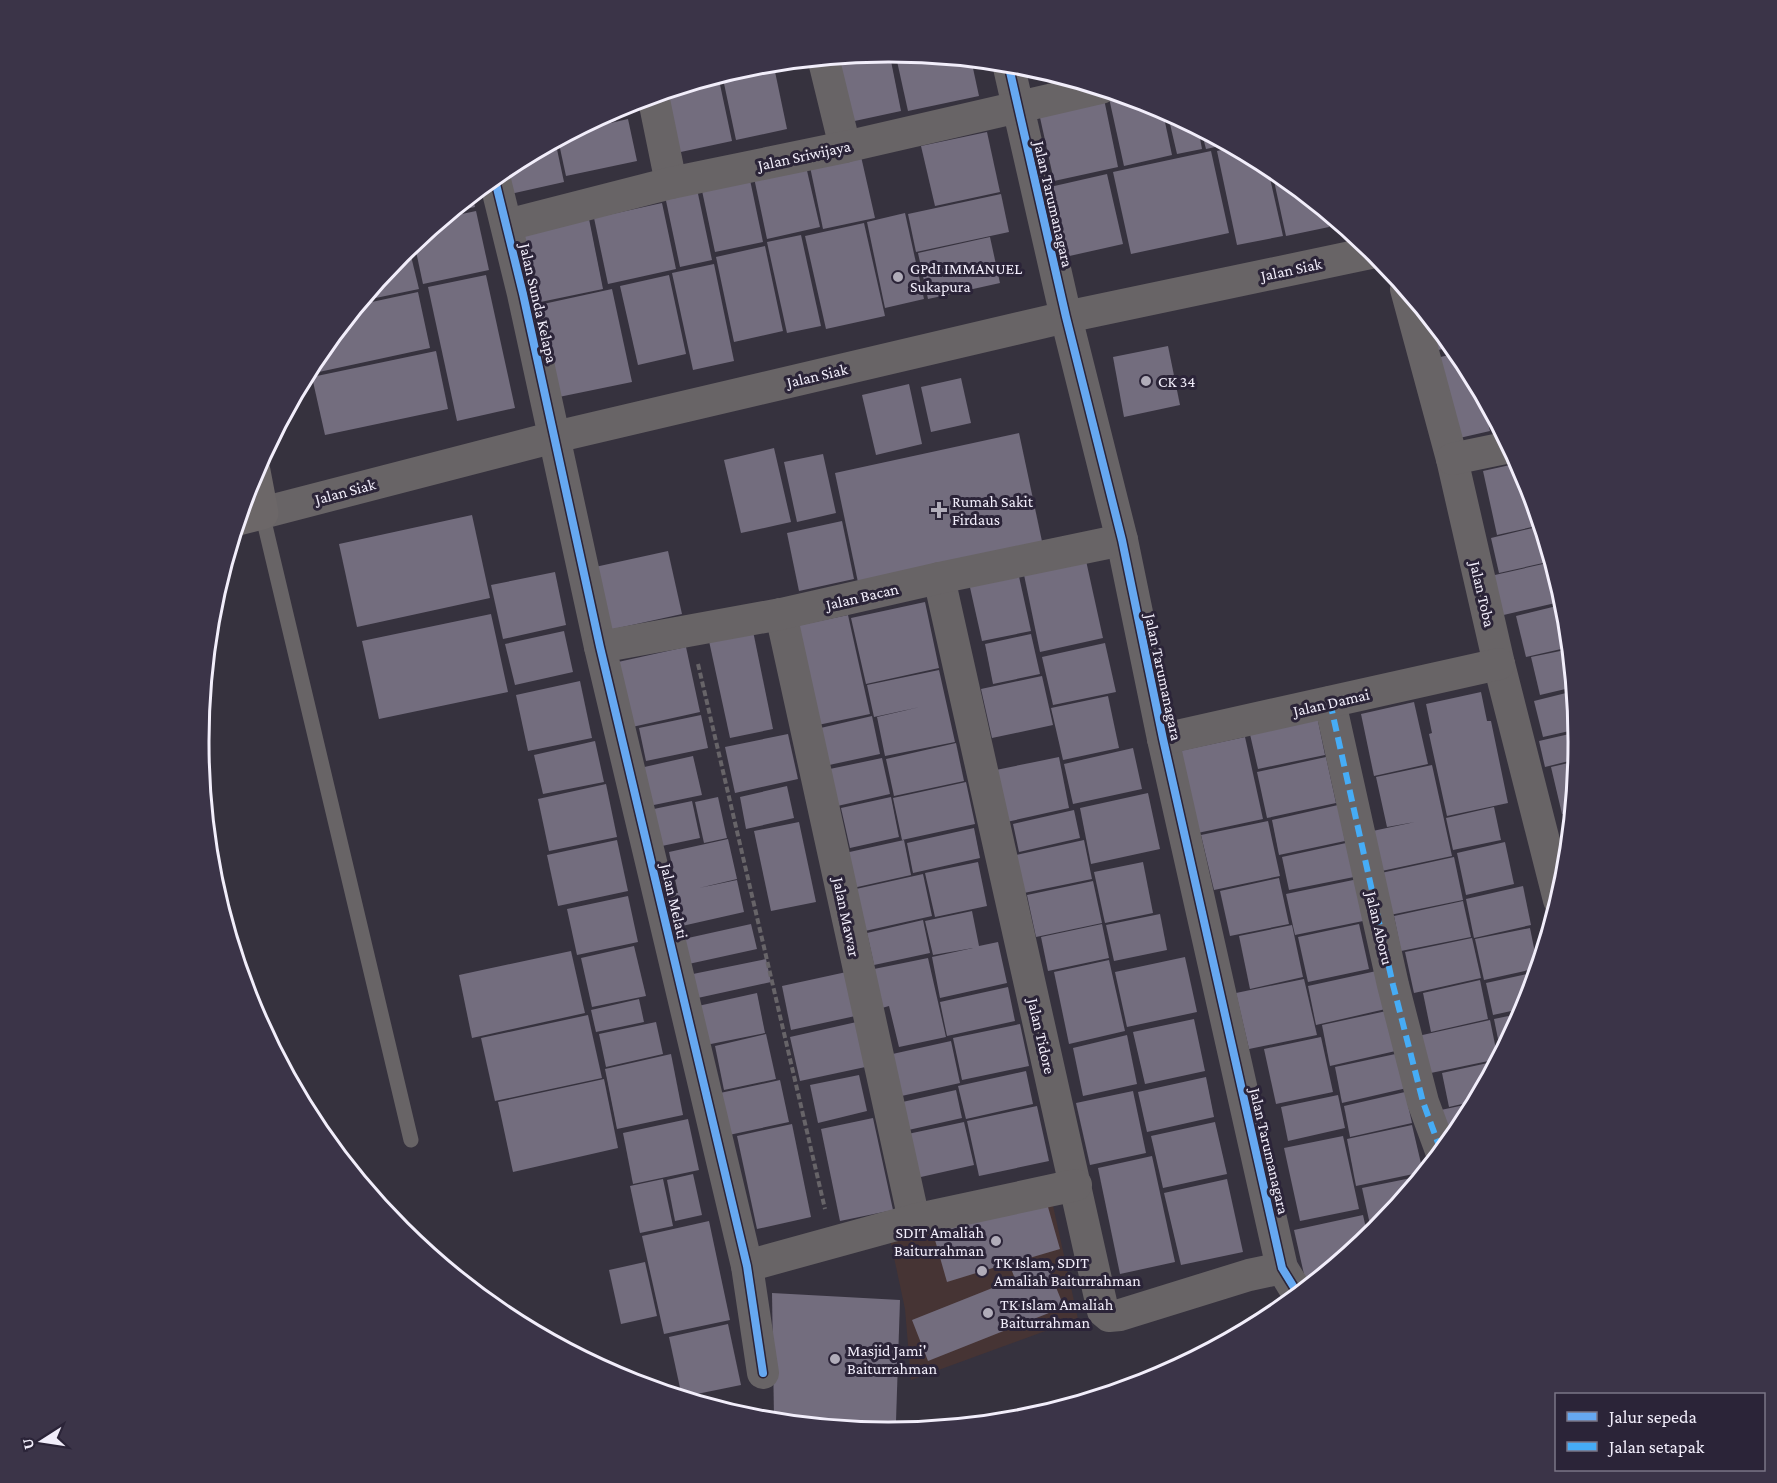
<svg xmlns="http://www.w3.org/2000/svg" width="1777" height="1483" viewBox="0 0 1777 1483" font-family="'Crimson Pro',serif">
	<rect width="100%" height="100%" fill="#36323e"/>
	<!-- education -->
	<path fill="#463434" d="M1050 1192 1078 1319 911 1380 905 1309 889 1234Z"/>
	<!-- building -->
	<g fill="#736d7e">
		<path d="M889 51 901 111 850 122 836 56Z"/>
		<path d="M895 52 971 59 979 96 908 111Z"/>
		<path d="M773 62 787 129 736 140 722 74 754 64Z"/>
		<path d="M718 75 732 141 676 153 662 92Z"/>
		<path d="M1124 95 1162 108 1172 155 1124 166 1109 98Z"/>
		<path d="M1104 99 1118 167 1054 181 1039 113Z"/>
		<path d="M613 109 616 121 579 129V128Z"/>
		<path d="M1167 111 1198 128 1202 149 1177 154Z"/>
		<path d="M628 119 637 161 566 176 558 139 571 132Z"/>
		<path d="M1201 130 1229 144 1206 149Z"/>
		<path d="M987 132 1000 192 935 206 921 146Z"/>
		<path d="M555 140 564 182 501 196 505 167Z"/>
		<path d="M1235 147 1267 165 1283 236 1237 245 1217 151Z"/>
		<path d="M1211 151 1229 233 1131 254 1113 172Z"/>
		<path d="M860 152 875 218 823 229 809 162Z"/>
		<path d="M805 162 820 227 767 239 753 173Z"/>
		<path d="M1271 167 1325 211 1329 227 1286 236Z"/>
		<path d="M1107 174 1123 244 1065 257 1050 187Z"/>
		<path d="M749 175 763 242 715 252 701 186Z"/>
		<path d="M697 189 712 260 680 267 665 196Z"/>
		<path d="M472 194 475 207 451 212Z"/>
		<path d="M1001 194 1009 232 916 252 908 214Z"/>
		<path d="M662 203 676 269 608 284 594 218Z"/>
		<path d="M476 211 489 270 423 284 414 242 443 218Z"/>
		<path d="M905 213 924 299 885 308 867 222Z"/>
		<path d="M589 219 603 289 526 305 511 236Z"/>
		<path d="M864 223 885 316 826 329 805 236Z"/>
		<path d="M801 235 821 326 787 333 767 242Z"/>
		<path d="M990 237 1000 283 928 299 918 253Z"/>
		<path d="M765 246 783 331 734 342 716 257Z"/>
		<path d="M410 252 419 289 361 301 399 255Z"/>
		<path d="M714 264 734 361 693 370 672 273Z"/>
		<path d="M486 275 515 408 457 421 428 287Z"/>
		<path d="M669 275 686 354 638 365 620 286Z"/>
		<path d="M612 289 632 382 554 398 534 306Z"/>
		<path d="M418 292 430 348 305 375 315 358 358 305Z"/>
		<path d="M1427 314 1453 346 1435 351Z"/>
		<path d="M1168 346 1180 405 1124 417 1113 357Z"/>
		<path d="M436 351 448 409 325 435 312 377Z"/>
		<path d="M1458 353 1481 393 1490 431 1455 439 1436 358Z"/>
		<path d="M961 378 971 423 931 432 921 387Z"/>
		<path d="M909 384 922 444 876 455 862 395Z"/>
		<path d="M1019 433 1043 546 859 587 835 473Z"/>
		<path d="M774 448 791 522 741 533 724 460Z"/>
		<path d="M823 454 836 513 797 522 784 462Z"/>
		<path d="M1519 463 1527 478 1541 525 1497 535 1483 471Z"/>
		<path d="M472 515 490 598 357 627 339 544Z"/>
		<path d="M842 521 854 579 799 591 787 533Z"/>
		<path d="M1541 526 1552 561 1499 573 1491 538Z"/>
		<path d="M668 551 682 614 609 630 595 567Z"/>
		<path d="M1085 556 1103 638 1040 652 1023 570Z"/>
		<path d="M1552 562 1564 601 1495 617 1486 577Z"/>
		<path d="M555 572 566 625 503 639 491 585Z"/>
		<path d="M1018 572 1031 631 982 641 969 583Z"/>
		<path d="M925 602 939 668 866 684 851 618Z"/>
		<path d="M1565 604 1570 647 1526 657 1516 616Z"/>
		<path d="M491 614 508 692 379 719 362 641Z"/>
		<path d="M848 615 870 714 818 725 796 626Z"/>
		<path d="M564 631 573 672 515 685 505 644Z"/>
		<path d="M753 631 773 729 730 738 709 641Z"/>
		<path d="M1031 634 1040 674 993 684 985 644Z"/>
		<path d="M1105 643 1116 692 1053 705 1042 657Z"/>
		<path d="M686 647 700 712 632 727 618 662Z"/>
		<path d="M1570 649 1574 687 1540 695 1531 657Z"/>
		<path d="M939 670 955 742 885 756 877 717 920 707 874 717 867 685Z"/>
		<path d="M1042 676 1053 725 992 738 981 689Z"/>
		<path d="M580 681 592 738 528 751 516 695Z"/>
		<path d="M1574 691 1578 729 1543 737 1534 701Z"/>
		<path d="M1481 692 1487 721H1491L1508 803 1447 816 1429 734 1432 733 1426 704Z"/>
		<path d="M1108 696 1119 748 1063 760 1051 708Z"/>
		<path d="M1414 702 1428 764 1374 776 1361 714Z"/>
		<path d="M701 715 708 748 646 761 639 728Z"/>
		<path d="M872 716 880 754 820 767 812 730Z"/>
		<path d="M1317 716 1325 755 1258 769 1249 730Z"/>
		<path d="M1578 732 1577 759 1545 767 1539 741Z"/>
		<path d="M788 734 798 779 735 793 725 747Z"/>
		<path d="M1245 737 1263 819 1193 834 1175 752Z"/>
		<path d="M595 741 604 782 543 794 534 755Z"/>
		<path d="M956 743 964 781 894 796 886 759Z"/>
		<path d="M1133 748 1142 789 1073 804 1064 764Z"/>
		<path d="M693 756 702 795 649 806 640 768Z"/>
		<path d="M1059 757 1069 808 1002 823 991 771Z"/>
		<path d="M1326 757 1336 803 1267 818 1257 772Z"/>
		<path d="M882 758 890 794 833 807 825 770Z"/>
		<path d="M1577 761 1572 812 1562 814 1551 767Z"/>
		<path d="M1432 765 1452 856 1377 872 1368 832 1415 822 1387 827 1376 777Z"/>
		<path d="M966 782 975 824 902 840 893 798Z"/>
		<path d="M606 784 617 837 549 851 538 799Z"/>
		<path d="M787 786 794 818 746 829 740 797Z"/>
		<path d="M1148 793 1160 849 1091 864 1080 808Z"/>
		<path d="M718 797 727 838 704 843 695 802Z"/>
		<path d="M891 797 899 837 850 848 841 808Z"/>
		<path d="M692 801 700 838 657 847 649 810Z"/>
		<path d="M1338 805 1345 841 1279 855 1272 820Z"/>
		<path d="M1494 807 1501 840 1453 850 1446 818Z"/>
		<path d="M1074 810 1080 838 1019 852 1013 824Z"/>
		<path d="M1268 821 1280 876 1214 890 1201 835Z"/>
		<path d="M799 822 816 902 771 911 754 831Z"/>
		<path d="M974 828 980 858 913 873 907 843Z"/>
		<path d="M728 839 737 879 699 888 737 880 744 912 682 926 675 893H678L669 852Z"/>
		<path d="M617 840 628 891 558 906 547 855Z"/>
		<path d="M904 840 911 875 853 888 845 853Z"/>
		<path d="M1084 840 1092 879 1019 894 1011 856Z"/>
		<path d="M1505 842 1514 884 1466 895 1457 853Z"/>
		<path d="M1346 843 1354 877 1289 890 1282 857Z"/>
		<path d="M1454 857 1463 900 1390 915 1381 873Z"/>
		<path d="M978 862 987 906 935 917 925 873Z"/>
		<path d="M1143 862 1153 913 1105 923 1094 872Z"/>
		<path d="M923 874 932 916 865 931 856 889Z"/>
		<path d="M1279 878 1289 924 1230 936 1220 891Z"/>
		<path d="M1358 879 1368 920 1295 935 1286 894Z"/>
		<path d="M1093 881 1102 923 1036 937 1027 895Z"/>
		<path d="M1523 886 1531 925 1474 938 1466 899Z"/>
		<path d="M628 896 638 942 577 955 567 909Z"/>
		<path d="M1463 901 1471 937 1401 951 1394 916Z"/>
		<path d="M972 911 979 946 998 942 1007 983 940 998 932 957 973 948 933 955 925 921Z"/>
		<path d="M1160 914 1167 950 1114 961 1106 925Z"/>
		<path d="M923 920 930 953 874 965 867 933Z"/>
		<path d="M751 924 757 949 684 965 679 940Z"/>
		<path d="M1102 924 1109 958 1048 971 1041 937Z"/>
		<path d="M1359 924 1369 969 1308 982 1298 937Z"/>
		<path d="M1292 925 1303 977 1250 989 1239 936Z"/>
		<path d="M1530 928 1538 968 1484 980 1475 939Z"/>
		<path d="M1472 938 1481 978 1414 993 1405 952Z"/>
		<path d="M634 946 646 996 592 1007 581 958Z"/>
		<path d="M571 951 585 1013 472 1038 459 975Z"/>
		<path d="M1185 957 1197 1012 1127 1027 1115 972Z"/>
		<path d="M928 958 946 1037 899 1047 889 1006 882 1008 874 969Z"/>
		<path d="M766 959 771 982 693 999 688 975Z"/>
		<path d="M1109 960 1125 1031 1069 1044 1054 972Z"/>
		<path d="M1381 970 1390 1008 1316 1025 1308 986Z"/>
		<path d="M851 971 860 1015 791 1030 782 986Z"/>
		<path d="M1537 972 1525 1008 1493 1015 1486 983Z"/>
		<path d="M1304 979 1317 1035 1249 1049 1236 993Z"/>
		<path d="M1480 980 1488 1019 1431 1032 1423 993Z"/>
		<path d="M1008 987 1015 1021 947 1036 940 1002Z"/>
		<path d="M757 993 765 1033 706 1045 698 1006Z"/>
		<path d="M639 999 644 1022 596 1032 591 1010Z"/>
		<path d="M1391 1010 1400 1050 1330 1066 1322 1025Z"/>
		<path d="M1523 1013 1501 1054 1494 1019Z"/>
		<path d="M588 1015 602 1078 495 1101 481 1038Z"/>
		<path d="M1194 1019 1205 1071 1145 1084 1133 1032Z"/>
		<path d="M1490 1020 1498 1059 1426 1074 1418 1036Z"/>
		<path d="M861 1021 870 1066 800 1081 790 1037Z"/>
		<path d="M656 1022 663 1054 606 1067 599 1034Z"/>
		<path d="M1020 1024 1029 1066 962 1080 953 1038Z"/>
		<path d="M766 1034 776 1079 724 1090 715 1046Z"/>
		<path d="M1127 1035 1137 1084 1083 1096 1073 1048Z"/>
		<path d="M1321 1037 1333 1092 1276 1104 1264 1049Z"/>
		<path d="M951 1041 960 1083 897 1097 888 1055Z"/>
		<path d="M1400 1053 1407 1088 1342 1103 1335 1067Z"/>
		<path d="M671 1054 683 1115 617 1129 605 1069Z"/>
		<path d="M1497 1061 1475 1101 1449 1107 1442 1073Z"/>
		<path d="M1026 1071 1033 1104 966 1119 958 1086Z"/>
		<path d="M859 1075 867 1111 818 1123 810 1085Z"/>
		<path d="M1206 1077 1214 1117 1147 1132 1138 1092Z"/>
		<path d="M604 1079 618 1148 513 1172 498 1102Z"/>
		<path d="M780 1080 789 1122 729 1135 720 1093Z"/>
		<path d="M956 1090 962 1118 904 1131 898 1103Z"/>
		<path d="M1133 1091 1146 1153 1090 1165 1076 1103Z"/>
		<path d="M1405 1092 1412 1123 1350 1137 1344 1106Z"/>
		<path d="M1338 1095 1345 1128 1288 1141 1281 1107Z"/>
		<path d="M1474 1103 1462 1125 1444 1148 1436 1111Z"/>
		<path d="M1037 1106 1049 1161 979 1176 967 1121Z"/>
		<path d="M873 1118 893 1210 840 1221 821 1129Z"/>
		<path d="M688 1119 699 1170 633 1184 623 1133Z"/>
		<path d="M964 1122 974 1165 912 1179 903 1135Z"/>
		<path d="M1215 1122 1227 1174 1163 1188 1151 1136Z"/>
		<path d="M792 1124 811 1217 757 1229 737 1136Z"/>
		<path d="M1412 1125 1423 1172 1356 1186 1347 1139Z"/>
		<path d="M1343 1136 1359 1209 1300 1221 1284 1148Z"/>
		<path d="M1152 1156 1175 1262 1120 1274 1098 1168Z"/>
		<path d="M693 1174 702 1215 675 1221 667 1180Z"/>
		<path d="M1421 1176 1379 1227 1371 1229 1362 1188Z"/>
		<path d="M663 1179 673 1226 640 1233 630 1186Z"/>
		<path d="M1227 1179 1243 1252 1181 1265 1164 1193Z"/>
		<path d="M1046 1200 1060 1249 1026 1259 1031 1271 1047 1265 1064 1307 928 1361 912 1320 1015 1279 1009 1263 947 1282 933 1233Z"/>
		<path d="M1363 1215 1368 1237 1314 1282 1306 1283 1294 1230Z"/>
		<path d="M709 1221 730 1320 664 1334 642 1236Z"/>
		<path d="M645 1262 657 1316 621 1324 609 1270Z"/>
		<path d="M772 1293 900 1300 896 1421 774 1418Z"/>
		<path d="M728 1324 741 1385 682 1397 669 1337Z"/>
	</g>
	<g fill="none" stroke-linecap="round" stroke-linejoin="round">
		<!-- path -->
		<path stroke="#676468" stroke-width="4" stroke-dasharray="6 3" stroke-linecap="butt" d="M698 664 825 1209"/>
		<!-- lane -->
		<path stroke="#686466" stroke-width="15" d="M262 513 411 1140"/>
		<!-- street -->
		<g stroke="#686466" stroke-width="32">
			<path d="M823 57 845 147"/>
			<path d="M1008 63 1066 317 1122 540 1163 739 1282 1268 1298 1294"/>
			<path d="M653 95 671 183"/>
			<path d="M494 176 523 294 600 647 747 1266 763 1373"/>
			<path d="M507 225 671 183 845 147 1101 88"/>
			<path d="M1406 289 1452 459 1499 664 1559 900"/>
			<path d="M1452 459 1510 447"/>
			<path d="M262 513 555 437 1066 317 1375 252"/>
			<path d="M939 578 1103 1311 1109 1316 1120 1315 1249 1275 1282 1268"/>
			<path d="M781 614 914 1220"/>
			<path d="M600 647 781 614 939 578 1122 540"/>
			<path d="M1330 702 1393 985 1423 1102 1441 1151"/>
			<path d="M1163 739 1499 664"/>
			<path d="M747 1266 914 1220 1076 1185"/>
		</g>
		<!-- secondary -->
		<path stroke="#6c6768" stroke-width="33" d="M238 519 262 513 254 471"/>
		<!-- quiet -->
		<path stroke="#46acf6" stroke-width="6" stroke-dasharray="12 6" stroke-linecap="butt" d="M1330 702 1393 985 1423 1102 1441 1151"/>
		<!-- cycleway casing -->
		<g stroke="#2b2438" stroke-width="11">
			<g id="cycleway">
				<path d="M1008 63 1066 317 1122 540 1163 739 1282 1268 1298 1294"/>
				<path d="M494 176 523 294 600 647 747 1266 763 1373"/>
			</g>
		</g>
		<!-- cycleway -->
		<use href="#cycleway" stroke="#66a8f1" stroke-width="8"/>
	</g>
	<!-- markers -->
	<g fill="#b0acb9" stroke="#2b2438" stroke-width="2">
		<circle cx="898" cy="277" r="6"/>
		<circle cx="1146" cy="381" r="6"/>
		<path d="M936 501h6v6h6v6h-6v6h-6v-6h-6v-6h6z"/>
		<circle cx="996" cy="1241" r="6"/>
		<circle cx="982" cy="1271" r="6"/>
		<circle cx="988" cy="1313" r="6"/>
		<circle cx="835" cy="1359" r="6"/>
	</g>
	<g text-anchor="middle" stroke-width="6" stroke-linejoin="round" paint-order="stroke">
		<!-- street labels -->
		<g font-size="16" fill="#f2eefb" stroke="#2b2438">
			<text transform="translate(804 155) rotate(-12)" y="6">Jalan Sriwijaya</text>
			<text transform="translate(1054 204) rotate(77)" y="6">Jalan Tarumanagara</text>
			<text transform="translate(1291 269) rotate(-12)" y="6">Jalan Siak</text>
			<text transform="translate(539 303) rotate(77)" y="6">Jalan Sunda Kelapa</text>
			<text transform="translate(817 375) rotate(-13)" y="6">Jalan Siak</text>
			<text transform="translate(345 491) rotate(-15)" y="6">Jalan Siak</text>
			<text transform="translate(1483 594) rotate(77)" y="6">Jalan Toba</text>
			<text transform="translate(862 596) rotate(-13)" y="6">Jalan Bacan</text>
			<text transform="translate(1164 677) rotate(78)" y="6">Jalan Tarumanagara</text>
			<text transform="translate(1331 702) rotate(-13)" y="6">Jalan Damai</text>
			<text transform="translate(675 901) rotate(77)" y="6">Jalan Melati</text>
			<text transform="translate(847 917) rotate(78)" y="6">Jalan Mawar</text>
			<text transform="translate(1380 928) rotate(77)" y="6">Jalan Aboru</text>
			<text transform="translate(1042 1036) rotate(77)" y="6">Jalan Tidore</text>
			<text transform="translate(1270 1151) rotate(77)" y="6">Jalan Tarumanagara</text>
		</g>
		<!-- poi labels -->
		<g font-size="16" fill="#f2eefb" stroke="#2b2438" text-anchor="start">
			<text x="910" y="274">GPdI IMMANUEL<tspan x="910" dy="18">Sukapura</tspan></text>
			<text x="1158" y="387">CK 34</text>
			<text x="952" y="507">Rumah Sakit<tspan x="952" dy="18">Firdaus</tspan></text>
			<text x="984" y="1238" text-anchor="end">SDIT Amaliah<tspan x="984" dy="18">Baiturrahman</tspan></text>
			<text x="994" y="1268">TK Islam, SDIT<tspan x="994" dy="18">Amaliah Baiturrahman</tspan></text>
			<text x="1000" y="1310">TK Islam Amaliah<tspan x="1000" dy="18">Baiturrahman</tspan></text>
			<text x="847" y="1356">Masjid Jami'<tspan x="847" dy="18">Baiturrahman</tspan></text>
		</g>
	</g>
	<!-- crop -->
	<path d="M0 0H1777V1483H0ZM888 62H889A679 679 0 0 1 1568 741V743A679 679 0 0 1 889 1422H888A679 679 0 0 1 209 743V741A679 679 0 0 1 888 62Z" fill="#3b3448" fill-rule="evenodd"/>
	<path fill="none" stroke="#f2eefb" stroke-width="3" d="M888 62H889A679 679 0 0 1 1568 741V743A679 679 0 0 1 889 1422H888A679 679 0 0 1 209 743V741A679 679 0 0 1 888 62Z"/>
	<!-- legend -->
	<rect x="1555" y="1393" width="210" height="78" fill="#2b2438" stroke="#7b7586" stroke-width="1.5"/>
	<rect x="1567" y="1412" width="30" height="9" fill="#66a8f1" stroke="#7b7586" stroke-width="1.5"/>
	<text x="1609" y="1423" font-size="18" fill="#f2eefb">Jalur sepeda</text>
	<rect x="1567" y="1442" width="30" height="9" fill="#46acf6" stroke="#7b7586" stroke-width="1.5"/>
	<text x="1609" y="1453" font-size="18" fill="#f2eefb">Jalan setapak</text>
	<!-- north arrow -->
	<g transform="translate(42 1441) rotate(258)" stroke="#2b2438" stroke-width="4.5" paint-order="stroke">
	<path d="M0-4.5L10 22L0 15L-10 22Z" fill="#f2eefb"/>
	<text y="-9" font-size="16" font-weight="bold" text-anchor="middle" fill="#f2eefb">U</text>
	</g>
</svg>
